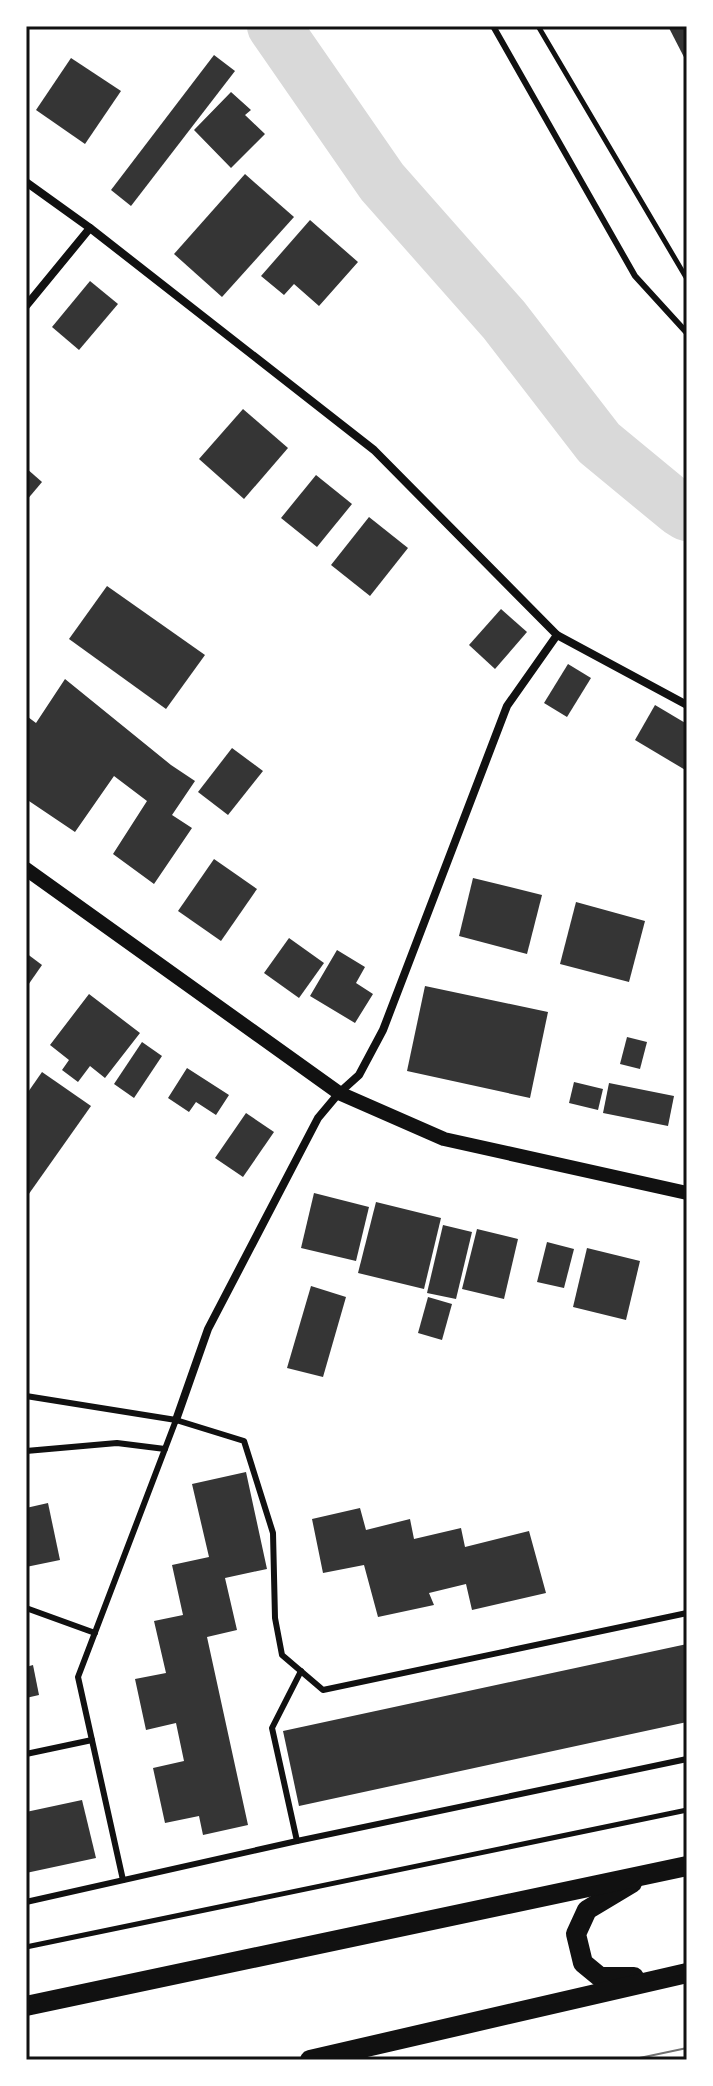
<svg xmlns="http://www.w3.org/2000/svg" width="713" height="2086" viewBox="0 0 713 2086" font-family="Rubik,sans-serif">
	<rect width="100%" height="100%" fill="#fff"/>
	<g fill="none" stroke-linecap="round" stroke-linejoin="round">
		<!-- river -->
		<path stroke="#d9d9d9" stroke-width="54" d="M274 26 382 182 504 320 599 443 679 509 687 514"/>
	</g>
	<!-- building -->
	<g fill="#353535">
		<path d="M668 26H687V63Z"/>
		<path d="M214 55 235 71 131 206 111 190Z"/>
		<path d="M71 58 121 91 85 144 36 110Z"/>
		<path d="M231 92 251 110 245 115 265 134 231 168 194 130Z"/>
		<path d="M245 174 294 217 222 297 174 254Z"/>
		<path d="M310 220 358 262 319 306 294 284 284 295 261 276Z"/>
		<path d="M90 281 118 304 79 350 52 327Z"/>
		<path d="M243 409 288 448 244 499 199 459Z"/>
		<path d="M26 468 42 482 26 501Z"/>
		<path d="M316 475 352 504 317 547 281 518Z"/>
		<path d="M369 517 408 548 370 596 331 565Z"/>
		<path d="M107 586 205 655 166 709 69 639Z"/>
		<path d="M501 609 527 632 495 669 469 645Z"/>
		<path d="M568 664 591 678 567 717 544 703Z"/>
		<path d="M65 679 171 765 195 781 172 815 192 828 154 884 113 854 147 801 114 776 75 832 26 799V719L28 717 36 723Z"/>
		<path d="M655 705 687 724V771L635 740Z"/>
		<path d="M232 748 263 771 228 815 198 792Z"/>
		<path d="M214 859 257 889 221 941 178 911Z"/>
		<path d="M473 878 542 895 527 954 459 936Z"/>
		<path d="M576 902 645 921 629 982 560 964Z"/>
		<path d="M289 938 324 963 299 998 264 973Z"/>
		<path d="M337 950 365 967 356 983 373 994 355 1023 310 996Z"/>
		<path d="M26 953 42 965 26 988Z"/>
		<path d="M425 986 548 1012 530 1098 407 1071Z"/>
		<path d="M89 994 140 1033 105 1078 90 1066 78 1082 62 1070 69 1060 50 1045Z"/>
		<path d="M627 1037 647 1042 640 1069 620 1064Z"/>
		<path d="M142 1042 162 1056 134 1098 114 1084Z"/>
		<path d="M187 1068 229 1095 216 1115 196 1102 189 1112 168 1098Z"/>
		<path d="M42 1072 91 1106 26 1198V1095Z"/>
		<path d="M574 1082 603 1089 598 1110 569 1103Z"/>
		<path d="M609 1083 674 1096 668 1126 603 1113Z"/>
		<path d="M246 1113 274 1132 243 1177 215 1158Z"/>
		<path d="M314 1193 369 1207 356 1261 301 1248Z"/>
		<path d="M376 1202 441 1218 424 1289 358 1273Z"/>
		<path d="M443 1225 472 1232 456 1299 427 1293Z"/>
		<path d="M477 1229 518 1239 504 1299 462 1289Z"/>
		<path d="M547 1242 574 1249 564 1288 537 1282Z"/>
		<path d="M587 1248 640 1261 626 1320 573 1307Z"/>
		<path d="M311 1286 346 1297 323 1377 287 1368Z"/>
		<path d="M428 1297 452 1304 442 1340 418 1333Z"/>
		<path d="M246 1472 267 1569 225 1578 237 1630 207 1637 248 1825 203 1835 199 1816 165 1823 153 1768 184 1761 176 1723 146 1730 135 1679 166 1673 154 1621 183 1615 172 1565 209 1557 192 1484Z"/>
		<path d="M48 1503 60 1560 26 1567V1508Z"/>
		<path d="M360 1508 366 1530 410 1519 414 1539 461 1528 465 1547 529 1531 546 1593 472 1610 466 1584 429 1593 434 1605 378 1617 364 1565 323 1573 312 1519Z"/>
		<path d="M687 1644V1722L299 1806 283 1731Z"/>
		<path d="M33 1665 39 1695 26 1698V1667Z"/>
		<path d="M82 1800 96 1858 26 1873V1812Z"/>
	</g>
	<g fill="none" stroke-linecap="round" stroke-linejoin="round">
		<!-- path -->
		<g stroke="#111" stroke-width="5">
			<path d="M538 26 687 279"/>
			<path d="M26 1947 687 1810"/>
		</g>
		<!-- service -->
		<g stroke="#111" stroke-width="6">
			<path d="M493 26 635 276 687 333"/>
			<path d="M26 1396 176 1420 244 1441 273 1533 275 1618 282 1655 323 1690 687 1613"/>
			<path d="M26 1451 117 1443 165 1449"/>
			<path d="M26 1608 95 1633"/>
			<path d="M26 1754 92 1740"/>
			<path d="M297 1841 272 1728 301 1671"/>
			<path d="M123 1880 78 1677 176 1420"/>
			<path d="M26 1902 297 1841 687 1759"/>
		</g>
		<!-- minor -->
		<g stroke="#111" stroke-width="8">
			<path d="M26 182 90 228 374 450 557 635 687 705"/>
			<path d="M26 306 90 228"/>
			<path d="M176 1420 208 1329 318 1118 339 1093 359 1075 383 1030 507 706 557 635"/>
		</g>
		<!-- tertiary -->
		<path stroke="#111" stroke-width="14" d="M26 869 339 1093 444 1139 687 1193"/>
		<!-- primary -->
		<g stroke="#111" stroke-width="20">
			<path d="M632 1883 587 1910 576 1934 583 1963 600 1977H634"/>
			<path d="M26 2006 687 1866"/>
			<path d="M310 2060 687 1973"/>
		</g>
		<!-- tram -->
		<path stroke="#707070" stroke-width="2" d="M630 2060 687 2048"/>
	</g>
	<!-- border -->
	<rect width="713" height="2086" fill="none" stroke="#ffffff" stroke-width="56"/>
	<rect x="28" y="28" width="657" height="2030" fill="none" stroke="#111" stroke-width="3"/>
</svg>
